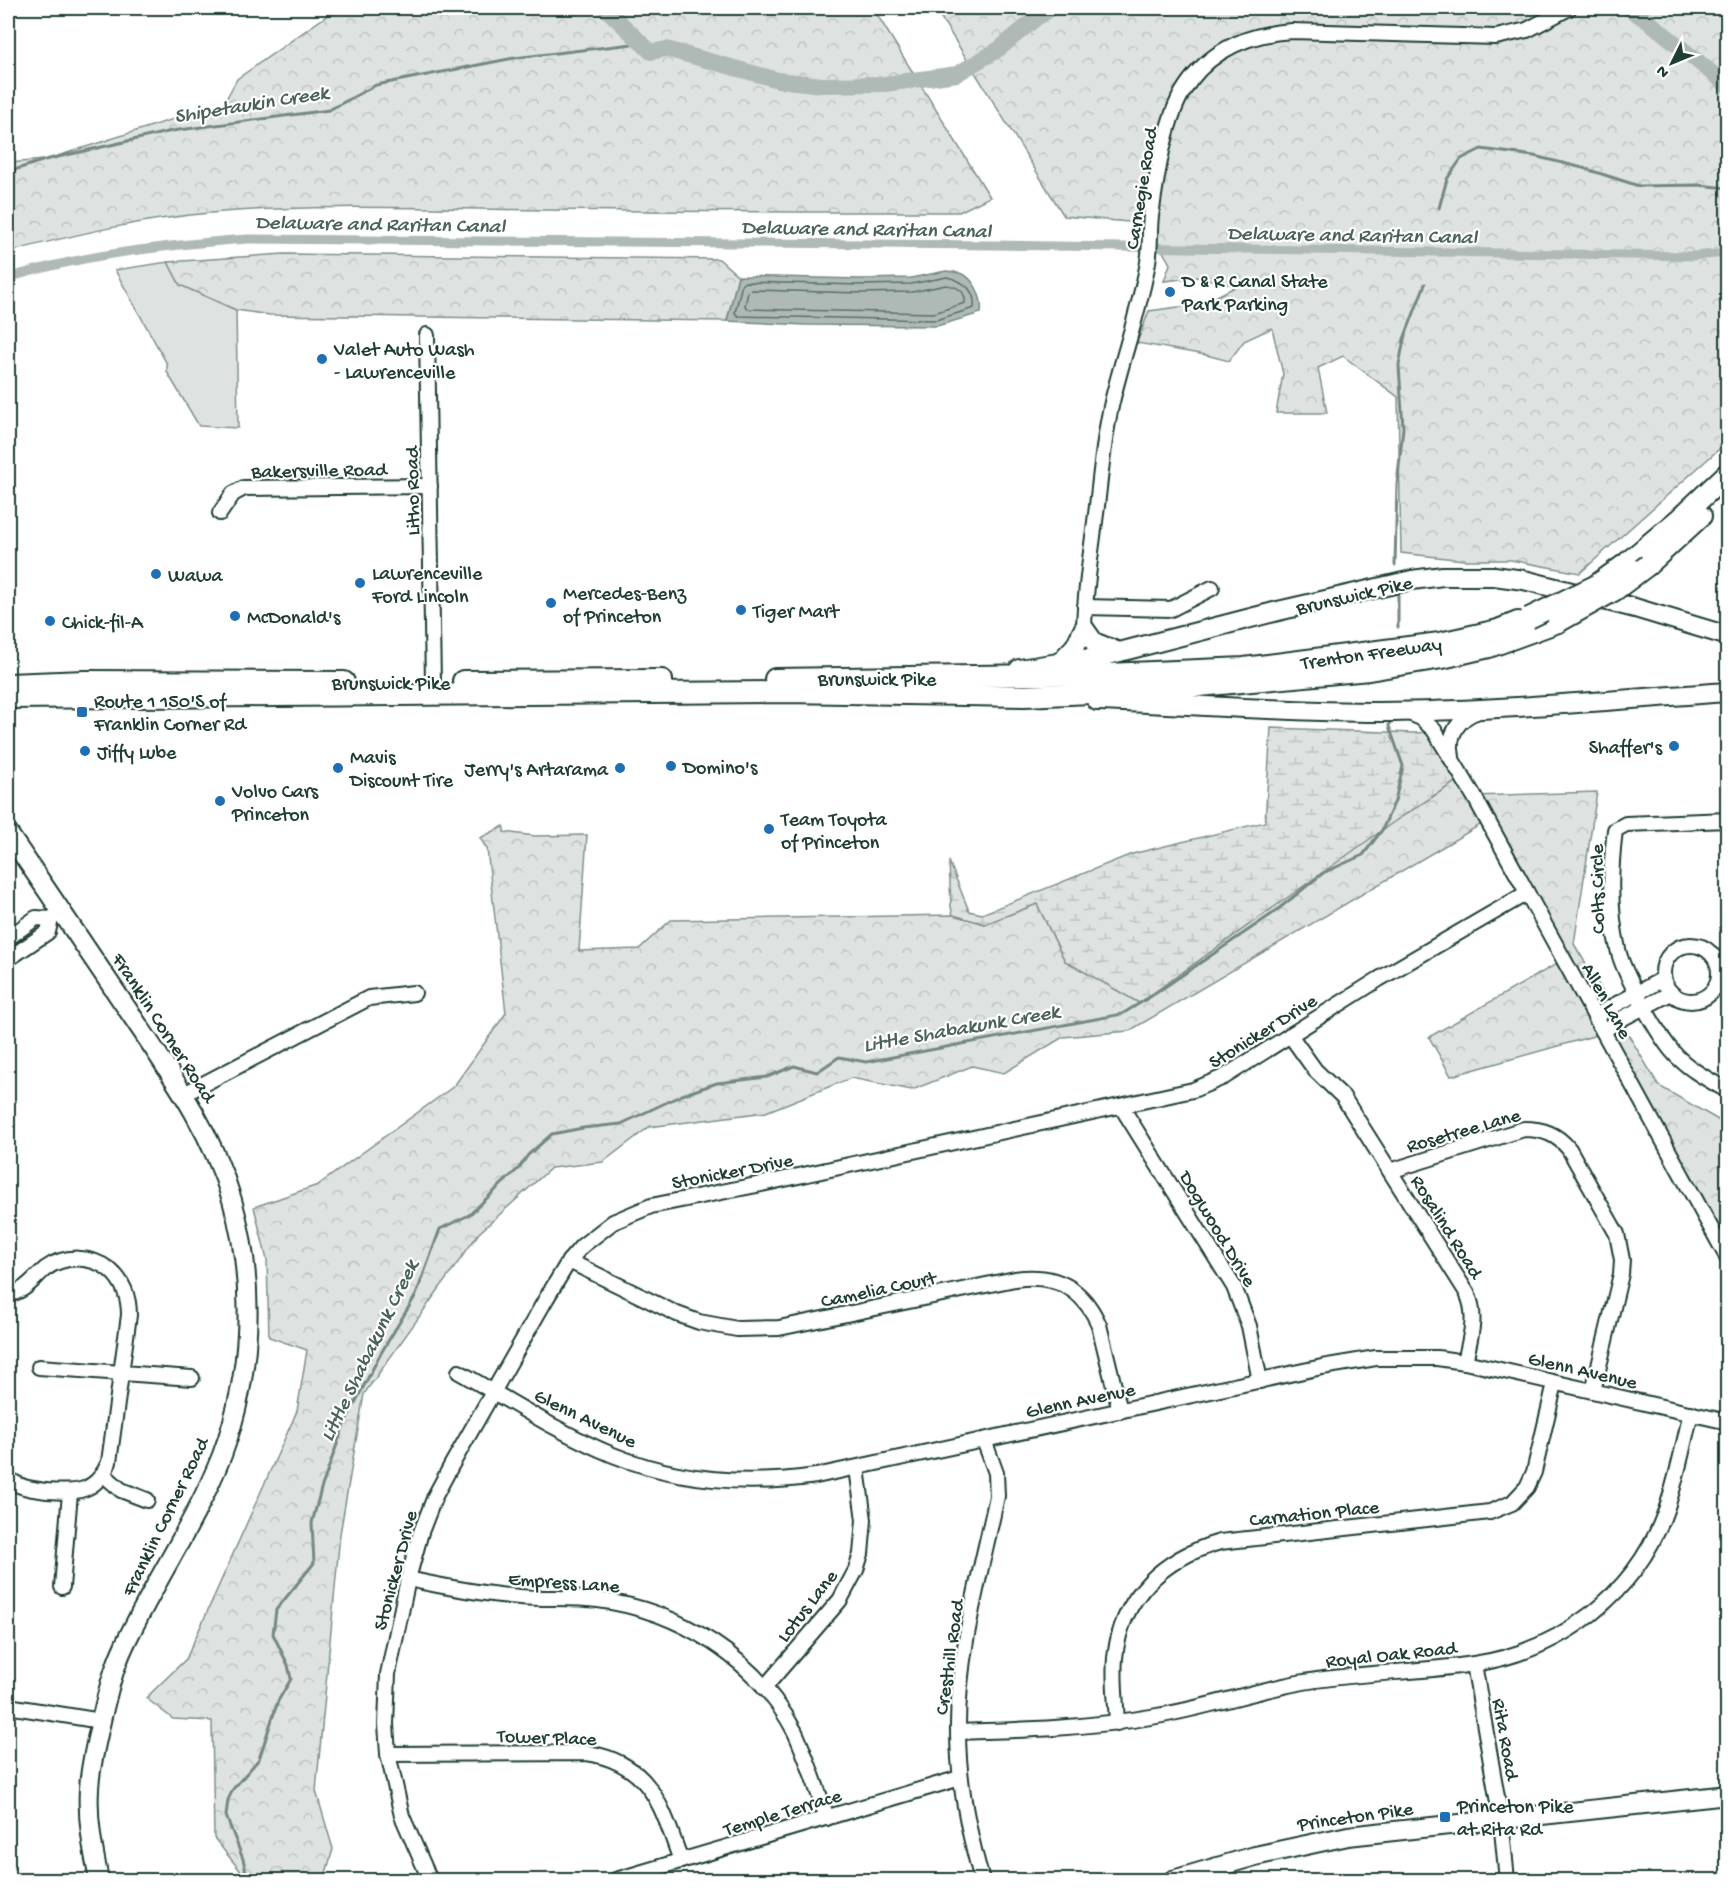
<svg xmlns="http://www.w3.org/2000/svg" width="1735" height="1888" viewBox="0 0 1735 1888" font-family="'Gochi Hand',sans-serif">
	<defs>
		<pattern id="forest-crowns" width="20" height="18" patternUnits="userSpaceOnUse" patternTransform="scale(1.5)"><rect width="20" height="18" fill="#dee3e2"/><path d="M2 6a3 3 0 1 1 6 0M12 15a3 3 0 1 1 6 0" fill="none" stroke="#bec4c2"/></pattern>
		<pattern id="wetland-marsh" width="20" height="14" patternUnits="userSpaceOnUse" patternTransform="scale(1.5)"><rect width="20" height="14" fill="#dee3e2"/><path d="M1 5h8M5 5V1M11 12h8M15 12V8" fill="none" stroke="#bec4c2"/></pattern>
	</defs>
	<rect width="100%" height="100%" fill="#fff"/>
	<filter id="ink" filterUnits="userSpaceOnUse"><feTurbulence type="fractalNoise" baseFrequency=".0167" numOctaves="2"/><feDisplacementMap in="SourceGraphic" scale="12" xChannelSelector="R" yChannelSelector="G"/><feConvolveMatrix kernelMatrix="1 2 1 2 8 2 1 2 1" color-interpolation-filters="sRGB"/></filter>
	<g filter="url(#ink)">
		<!-- green -->
		<path fill="#dee3e2" stroke="#7e908b" stroke-width="1.5" d="M168 262 180 285 236 310 238 428 199 426 167 372V364L115 270Z"/>
		<!-- forest -->
		<g fill="url(#forest-crowns)" stroke="#7e908b" stroke-width="1.5">
			<path d="M331 8H873L990 197 959 212C821 212 683 212 546 210 434 209 322 203 210 213 141 219 74 235 8 252V163L45 160 224 103 237 79 329 14Z"/>
			<path d="M935 8H1727V442L1580 573 1511 560H1464L1401 553 1398 397 1343 356 1318 368 1327 413H1276L1283 374 1272 328 1244 341 1229 361 1206 355 1137 343 1149 311 1201 304 1237 286 1199 277 1164 281 1170 264 1144 218 1139 223 1064 216Z"/>
			<path d="M284 254 719 259 738 276 727 321 270 315 236 310 180 285 168 262Z"/>
			<path d="M1463 777 1475 796 1597 792 1574 944 1659 1086 1727 1125V1250L1608 1032 1451 1076 1429 1037 1567 958 1490 819 1129 1031 1063 1037 1004 1073 972 1066 912 1090 851 1078 766 1112 649 1127 603 1162 551 1168 479 1233 364 1394 340 1534 316 1791 333 1849 324 1880H243V1874L214 1838 212 1721 173 1719 146 1698 186 1659 297 1411 307 1350 269 1337 267 1260 254 1207 318 1185 454 1086 506 1013 487 849 480 838 504 826V832L535 836 587 835 579 951 639 949 671 920 953 915 985 924 1037 904 1065 961 1398 819Z"/>
		</g>
		<!-- wetland -->
		<path fill="url(#wetland-marsh)" stroke="#7e908b" stroke-width="1.5" d="M1271 728 1415 733 1441 731 1463 777 1398 819 1139 1003 1065 961 1037 904 985 924 953 915 951 907 949 861 969 911 982 914 1132 854 1265 822Z"/>
		<!-- water -->
		<path fill="#afbab7" stroke="#758883" stroke-width="1.5" d="M946 271C951 272 957 272 962 274 975 279 983 299 981 313L937 326 805 325 727 321 738 276 860 279 911 278Z"/>
		<g fill="none" stroke-linecap="round" stroke-linejoin="round">
			<!-- shore -->
			<g stroke="#596f68" stroke-width="1.5">
				<path d="M947 277C963 281 976 290 974 308L936 320 738 316 735 313 742 284 745 282 860 285 911 284Z"/>
				<path d="M946 285C957 286 966 291 965 303L934 313 748 309 745 306 748 292 751 290 860 293 912 292Z"/>
			</g>
			<!-- stream -->
			<g stroke="#758883" stroke-width="3">
				<path d="M8 172 45 160 172 131 329 110 376 85 514 58 641 43"/>
				<path d="M1439 208 1447 179 1461 159 1481 149 1534 156 1583 168 1639 186 1698 185 1728 188"/>
				<path d="M1395 565 1397 485 1403 428 1399 365 1404 339 1425 284"/>
				<path d="M1398 596V627"/>
				<path d="M248 1880 243 1859 226 1816 228 1800 233 1789 259 1759 278 1701 291 1679 288 1665 273 1634 276 1610 314 1563 312 1523 321 1489 345 1422 381 1353 416 1295 440 1229 469 1215 519 1168 528 1155 552 1134 583 1128 621 1124 682 1095 717 1083 767 1077 794 1066 817 1072 839 1057 866 1062 1122 1014 1150 997 1272 914 1323 873 1363 855 1382 830 1395 801 1403 766 1389 726 1390 719"/>
			</g>
			<!-- canal -->
			<path stroke="#afbab7" stroke-width="9" d="M8 278C85 254 167 245 248 239L993 245 1692 256 1728 253"/>
			<!-- river -->
			<g stroke="#afbab7" stroke-width="16">
				<path d="M605 8 651 52 666 49 778 80 822 85 885 84 957 74 999 49 1035 19 1052 8"/>
				<path d="M1628 8 1652 24 1728 86"/>
			</g>
			<!-- minor casing -->
			<g stroke="#1f3d34" stroke-width="18">
				<g id="minor">
					<path d="M427 335 433 682"/>
					<path d="M220 513 233 494 244 488 430 486"/>
					<path d="M1085 607 1171 609 1212 588"/>
					<path d="M1084 628C1085 587 1092 547 1097 506 1101 471 1104 436 1112 402 1123 355 1140 309 1148 262 1151 246 1149 231 1151 216 1156 180 1164 125 1182 93 1206 52 1246 34 1292 31L1496 37 1527 30 1569 8"/>
					<path d="M1409 713 1421 718 1434 730 1474 796 1728 1259"/>
					<path d="M1452 756C1447 735 1459 717 1479 711"/>
					<path d="M1728 820 1626 824 1615 830C1610 869 1609 911 1618 949 1622 971 1657 1033 1672 1051 1686 1068 1709 1080 1728 1091"/>
					<path d="M8 938 36 918 51 919 62 911"/>
					<circle cx="1691" cy="973" r="28"/>
					<path d="M8 959 48 932 51 919"/>
					<path d="M1595 1016 1663 979"/>
					<path d="M1603 1031 1623 1018 1671 993"/>
					<path d="M1290 1035 1315 1070 1343 1097 1467 1293C1478 1316 1470 1338 1465 1362"/>
					<path d="M184 1094 369 998 414 993"/>
					<path d="M1121 1106 1234 1287 1249 1326 1260 1381"/>
					<path d="M1390 1171 1524 1129C1543 1129 1557 1134 1569 1149L1617 1234 1622 1260 1621 1274 1593 1391"/>
					<path d="M569 1261 677 1314 699 1322 737 1329 779 1328 1015 1279C1055 1273 1083 1288 1099 1325L1120 1411"/>
					<path d="M8 1294C25 1292 32 1280 45 1269 64 1255 91 1255 110 1270 124 1282 129 1297 129 1315L109 1462C96 1493 77 1493 47 1491 32 1489 19 1488 8 1478"/>
					<path d="M39 1367 192 1378"/>
					<path d="M459 1372C509 1400 559 1433 613 1455 678 1481 747 1486 816 1476L1322 1367 1376 1358H1437L1465 1362 1728 1422"/>
					<path d="M103 1474 121 1490 147 1500"/>
					<path d="M408 1579C445 1587 482 1594 520 1597 546 1599 572 1597 598 1600 679 1610 757 1659 795 1732 808 1760 817 1789 827 1818"/>
					<path d="M62 1587 70 1493"/>
					<path d="M1474 1664 1501 1820 1507 1880"/>
					<path d="M764 1688 840 1600 856 1570 861 1554 864 1520 857 1468"/>
					<path d="M8 1706 101 1721"/>
					<path d="M1117 1723C1116 1701 1113 1679 1115 1658 1121 1596 1164 1558 1220 1542L1490 1512 1512 1503 1527 1487 1534 1472 1555 1383"/>
					<path d="M958 1732C1025 1730 1090 1728 1157 1716 1204 1708 1251 1692 1298 1683 1356 1672 1416 1673 1474 1664 1560 1651 1637 1594 1666 1510 1677 1479 1683 1446 1691 1413"/>
					<path d="M388 1754 587 1753C651 1763 662 1807 681 1861"/>
					<path d="M430 1880 402 1816 388 1754 386 1724 388 1674 408 1579 421 1532 435 1496 451 1466 546 1299 569 1261 582 1246 613 1222 651 1206 771 1182 1193 1090 1224 1077 1379 979 1527 893"/>
					<path d="M616 1880 960 1778"/>
					<path d="M982 1880C968 1831 958 1783 958 1731 957 1652 981 1573 997 1496L996 1473 984 1440"/>
				</g>
			</g>
			<!-- major casing -->
			<g stroke="#1f3d34" stroke-width="22">
				<g id="major">
					<path d="M1059 663 1075 646 1084 628 1094 642 1119 652"/>
					<path d="M1019 669 1104 656 1278 611 1412 580 1443 576H1494L1524 580 1635 608 1728 636"/>
					<path d="M1097 701C1191 704 1285 712 1379 712 1495 711 1611 700 1728 692"/>
					<path d="M8 833C50 895 92 956 134 1019 173 1077 212 1132 232 1200 256 1283 252 1375 222 1455 196 1521 155 1581 125 1644 113 1669 107 1695 101 1721 96 1744 90 1766 89 1789 87 1820 93 1850 99 1880"/>
					<path d="M1173 1880 1255 1856 1348 1836 1728 1795"/>
				</g>
			</g>
			<!-- highway casing -->
			<g stroke="#1f3d34" stroke-width="24">
				<g id="highway">
					<path d="M1627 563 1678 520 1728 473"/>
					<path d="M1648 565 1701 516"/>
					<path d="M775 679 1108 674 1244 668 1440 643 1498 630 1518 622"/>
					<path d="M463 681 662 680"/>
					<path d="M8 684 85 681 344 682"/>
					<path d="M8 698 786 692 1024 696 1158 690 1369 670 1442 658 1489 647 1558 622"/>
				</g>
			</g>
			<!-- minor -->
			<use href="#minor" stroke="#fff" stroke-width="14"/>
			<!-- major -->
			<use href="#major" stroke="#fff" stroke-width="18"/>
			<!-- highway -->
			<use href="#highway" stroke="#fff" stroke-width="20"/>
			<!-- highway-bridge casing -->
			<g stroke="#1f3d34" stroke-width="24" stroke-linecap="butt">
				<g id="highway-bridge">
					<path d="M1529 618 1595 586 1627 563"/>
					<path d="M1558 622 1615 590 1648 565"/>
				</g>
			</g>
			<!-- highway-bridge -->
			<use href="#highway-bridge" stroke="#fff" stroke-width="20"/>
		</g>
	</g>
	<!-- markers -->
	<g fill="#1f6fb2" stroke="#fff" stroke-width="2">
		<circle cx="1170" cy="292" r="6"/>
		<circle cx="322" cy="359" r="6"/>
		<circle cx="156" cy="574" r="6"/>
		<circle cx="360" cy="583" r="6"/>
		<circle cx="551" cy="603" r="6"/>
		<circle cx="741" cy="610" r="6"/>
		<circle cx="235" cy="616" r="6"/>
		<circle cx="50" cy="621" r="6"/>
		<rect x="76" y="706" width="12" height="12" rx="3"/>
		<circle cx="1674" cy="746" r="6"/>
		<circle cx="85" cy="751" r="6"/>
		<circle cx="671" cy="766" r="6"/>
		<circle cx="338" cy="768" r="6"/>
		<circle cx="620" cy="768" r="6"/>
		<circle cx="220" cy="801" r="6"/>
		<circle cx="769" cy="829" r="6"/>
		<rect x="1439" y="1811" width="12" height="12" rx="3"/>
	</g>
	<g text-anchor="middle" stroke-width="4.5" stroke-linejoin="round" paint-order="stroke">
		<!-- street labels -->
		<g font-size="20" fill="#1f3d34" stroke="#fff">
			<text transform="translate(1140 188) rotate(-81)" y="7">Carnegie Road</text>
			<text transform="translate(319 469) rotate(-1)" y="7">Bakersville Road</text>
			<text transform="translate(411 491) rotate(-91)" y="7">Litho Road</text>
			<text transform="translate(1354 594) rotate(-13)" y="7">Brunswick Pike</text>
			<text transform="translate(1371 652) rotate(-8)" y="7">Trenton Freeway</text>
			<text x="877" y="685">Brunswick Pike</text>
			<text x="391" y="689">Brunswick Pike</text>
			<text transform="translate(1596 889) rotate(-91)" y="7">Colts Circle</text>
			<text transform="translate(1608 1000) rotate(61)" y="7">Allen Lane</text>
			<text transform="translate(165 1027) rotate(57)" y="7">Franklin Corner Road</text>
			<text transform="translate(1262 1030) rotate(-32)" y="7">Stonicker Drive</text>
			<text transform="translate(1463 1129) rotate(-16)" y="7">Rosetree Lane</text>
			<text transform="translate(732 1170) rotate(-11)" y="7">Stonicker Drive</text>
			<text transform="translate(1448 1226) rotate(58)" y="7">Rosalind Road</text>
			<text transform="translate(1219 1228) rotate(59)" y="7">Dogwood Drive</text>
			<text transform="translate(878 1288) rotate(-12)" y="7">Camelia Court</text>
			<text transform="translate(1583 1369) rotate(13)" y="7">Glenn Avenue</text>
			<text transform="translate(1080 1399) rotate(-12)" y="7">Glenn Avenue</text>
			<text transform="translate(586 1417) rotate(26)" y="7">Glenn Avenue</text>
			<text transform="translate(1314 1512) rotate(-6)" y="7">Carnation Place</text>
			<text transform="translate(164 1516) rotate(-64)" y="7">Franklin Corner Road</text>
			<text transform="translate(394 1570) rotate(-75)" y="7">Stonicker Drive</text>
			<text transform="translate(564 1581) rotate(4)" y="7">Empress Lane</text>
			<text transform="translate(806 1605) rotate(-52)" y="7">Lotus Lane</text>
			<text transform="translate(1391 1653) rotate(-6)" y="7">Royal Oak Road</text>
			<text transform="translate(948 1657) rotate(-82)" y="7">Cresthill Road</text>
			<text transform="translate(547 1736) rotate(2)" y="7">Tower Place</text>
			<text transform="translate(1507 1739) rotate(80)" y="7">Rita Road</text>
			<text transform="translate(782 1811) rotate(-17)" y="7">Temple Terrace</text>
			<text transform="translate(1355 1815) rotate(-8)" y="7">Princeton Pike</text>
		</g>
		<!-- poi labels -->
		<g font-size="20" fill="#1f3d34" stroke="#fff" text-anchor="start">
			<text x="1182" y="287">D &amp; R Canal State<tspan x="1182" dy="23">Park Parking</tspan></text>
			<text x="334" y="355">Valet Auto Wash<tspan x="334" dy="23">- Lawrenceville</tspan></text>
			<text x="372" y="579">Lawrenceville<tspan x="372" dy="23">Ford Lincoln</tspan></text>
			<text x="168" y="581">Wawa</text>
			<text x="563" y="599">Mercedes-Benz<tspan x="563" dy="23">of Princeton</tspan></text>
			<text x="753" y="617">Tiger Mart</text>
			<text x="247" y="623">McDonald's</text>
			<text x="62" y="628">Chick-fil-A</text>
			<text x="94" y="707">Route 1 150'S of<tspan x="94" dy="23">Franklin Corner Rd</tspan></text>
			<text x="1662" y="753" text-anchor="end">Shaffer's</text>
			<text x="97" y="758">Jiffy Lube</text>
			<text x="350" y="763">Mavis<tspan x="350" dy="23">Discount Tire</tspan></text>
			<text x="683" y="773">Domino's</text>
			<text x="608" y="775" text-anchor="end">Jerry's Artarama</text>
			<text x="232" y="797">Volvo Cars<tspan x="232" dy="23">Princeton</tspan></text>
			<text x="781" y="825">Team Toyota<tspan x="781" dy="23">of Princeton</tspan></text>
			<text x="1457" y="1812">Princeton Pike<tspan x="1457" dy="23">at Rita Rd</tspan></text>
		</g>
		<!-- water labels -->
		<g font-size="21" font-style="italic" fill="#4a625b" stroke="#fff">
			<text transform="translate(251 103) rotate(-9)" y="7">Shipetaukin Creek</text>
			<text transform="translate(380 223) rotate(1)" y="7">Delaware and Raritan Canal</text>
			<text transform="translate(866 228) rotate(1)" y="7">Delaware and Raritan Canal</text>
			<text transform="translate(1352 234) rotate(1)" y="7">Delaware and Raritan Canal</text>
			<text transform="translate(961 1027) rotate(-10)" y="7">Little Shabakunk Creek</text>
			<text transform="translate(368 1350) rotate(-64)" y="7">Little Shabakunk Creek</text>
		</g>
	</g>
	<!-- margin -->
	<rect width="1735" height="1888" fill="none" stroke="#fff" stroke-width="30"/>
	<rect x="15" y="15" width="1705" height="1858" fill="none" stroke="#1f3d34" stroke-width="2" filter="url(#ink)"/>
	<!-- north arrow -->
	<g transform="translate(1672 63) rotate(227)" stroke="#ffffff" stroke-width="4.5" paint-order="stroke">
	<path d="M0-4.5L10 22L0 15L-10 22Z" fill="#1f3d34"/>
	<text y="-9" font-size="16" font-weight="bold" text-anchor="middle" fill="#1f3d34">N</text>
	</g>
</svg>
